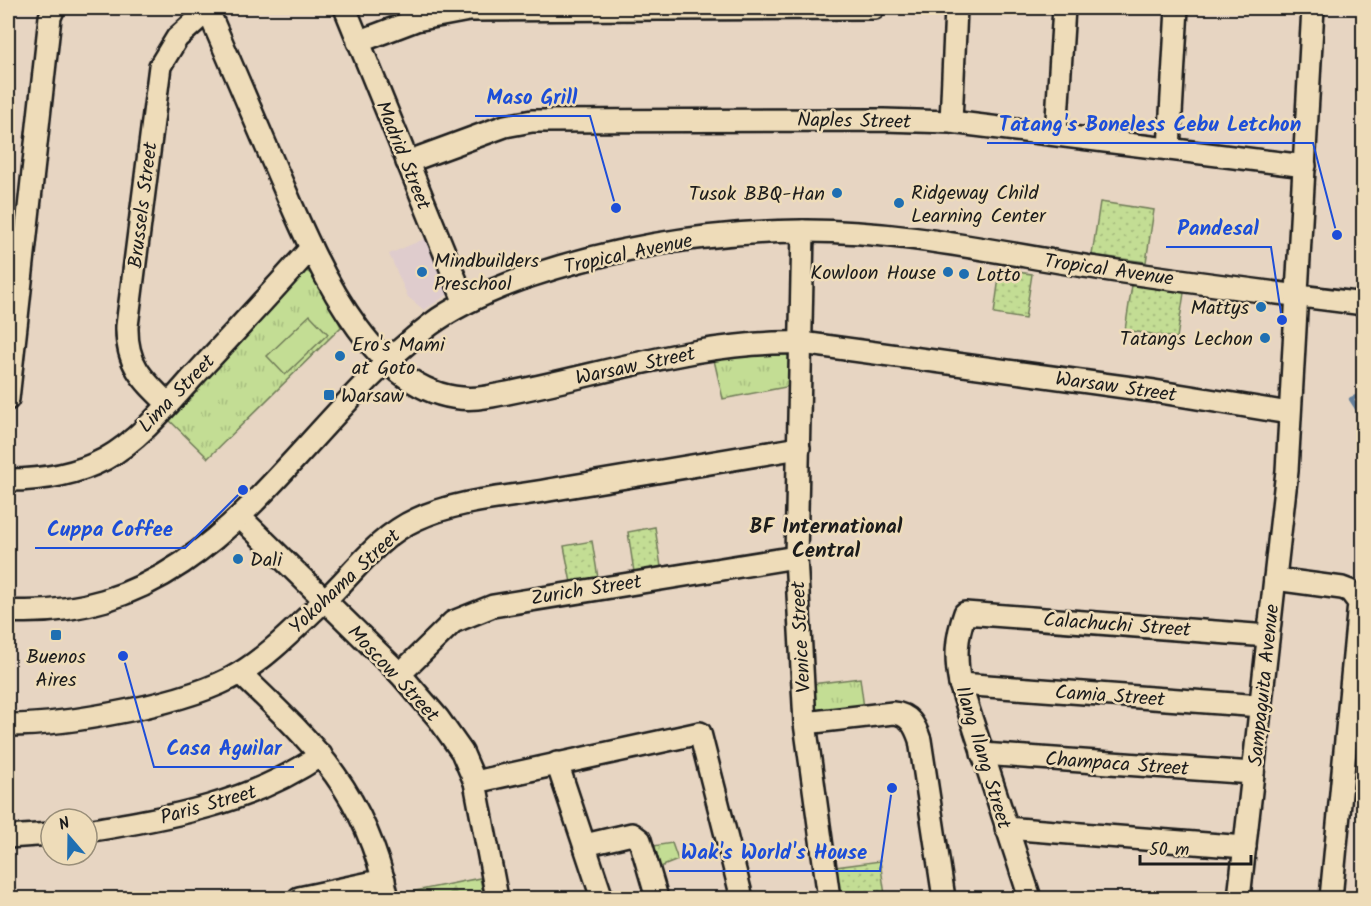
<svg xmlns="http://www.w3.org/2000/svg" width="1371" height="906" viewBox="0 0 1371 906" font-family="Kalam,sans-serif">
	<defs>
		<pattern id="grass-dots" width="8" height="8" patternUnits="userSpaceOnUse" patternTransform="scale(1.5)"><rect width="8" height="8" fill="#c3dd94"/><path d="M2 2h.1M6 6h.1" fill="none" stroke="#a7bd7f" stroke-width="1.8" stroke-linecap="round"/></pattern>
		<pattern id="forest-firs" width="22" height="20" patternUnits="userSpaceOnUse" patternTransform="scale(1.5)"><rect width="22" height="20" fill="#c3dd94"/><path d="M5 1l3.5 6h-7zM16 11l3.5 6h-7z" fill="#a7bd7f"/></pattern>
		<pattern id="park-tufts" width="24" height="20" patternUnits="userSpaceOnUse" patternTransform="scale(1.5)"><rect width="24" height="20" fill="#c3dd94"/><path d="M3 7l-1-3M5 7V3M7 7l1-3M15 17l-1-3M17 17v-4M19 17l1-3" fill="none" stroke="#a7bd7f"/></pattern>
	</defs>
	<rect width="100%" height="100%" fill="#e7d5c2"/>
	<filter id="ink" filterUnits="userSpaceOnUse"><feTurbulence type="fractalNoise" baseFrequency=".0167" numOctaves="2"/><feDisplacementMap in="SourceGraphic" scale="12" xChannelSelector="R" yChannelSelector="G"/><feConvolveMatrix kernelMatrix="1 2 1 2 8 2 1 2 1" color-interpolation-filters="sRGB"/></filter>
	<g filter="url(#ink)">
		<!-- built -->
		<path fill="#dfcccd" d="M431 236 455 290 424 310 408 297 389 254Z"/>
		<!-- grass -->
		<g fill="url(#grass-dots)" stroke="#707c58" stroke-width="1.5">
			<path d="M1100 202 1154 210 1146 262 1092 255Z"/>
			<path d="M1000 270 1032 274 1025 319 994 314Z"/>
			<path d="M1132 285 1184 293 1177 338 1125 330Z"/>
			<path d="M655 527 661 567 634 572 628 532Z"/>
			<path d="M592 541 598 578 571 583 564 546Z"/>
			<path d="M880 861 885 895 840 898 836 867Z"/>
		</g>
		<!-- forest -->
		<path fill="url(#forest-firs)" stroke="#707c58" stroke-width="1.5" d="M480 878 484 898H400V894Z"/>
		<!-- park -->
		<g fill="url(#park-tufts)" stroke="#707c58" stroke-width="1.5">
			<path d="M305 270 318 278 341 327 208 458 165 416Z"/>
			<path d="M772 349 789 355 791 386 723 399 714 360Z"/>
			<path d="M860 678 864 708 813 714 812 684Z"/>
			<path d="M672 843 678 860 658 868 653 846Z"/>
		</g>
		<!-- pitch -->
		<path fill="#c3dd94" stroke="#707c58" stroke-width="1.5" d="M310 315 328 334 285 375 267 356Z"/>
		<g fill="none" stroke-linecap="round" stroke-linejoin="round">
			<!-- stream -->
			<path stroke="#65809b" stroke-width="4.5" d="M1364 394 1351 399 1364 419"/>
			<!-- minor casing -->
			<g stroke="#1c1c1c" stroke-width="26">
				<g id="minor">
					<path d="M207 8C229 59 251 110 273 162 308 242 372 416 486 397 591 379 695 340 802 343L1154 391 1289 413"/>
					<path d="M345 8 465 303"/>
					<path d="M358 42 416 20 469 10 874 8"/>
					<path d="M951 122 956 8"/>
					<path d="M1056 134 1064 8"/>
					<path d="M1169 149 1177 8"/>
					<path d="M407 162 505 126 532 121 883 120 951 122 1305 166"/>
					<path d="M803 231 796 557 805 723 829 898"/>
					<path d="M8 399 50 17 54 8"/>
					<path d="M168 404C142 379 126 364 127 326L160 66 177 38 208 10"/>
					<path d="M8 480C41 480 75 475 105 459 139 440 167 406 193 377 232 335 272 292 311 248"/>
					<path d="M240 517 400 674 438 718 462 752 475 782 497 898"/>
					<path d="M1275 579 1342 588 1350 591 1359 603 1331 898"/>
					<path d="M8 611C214 623 289 432 430 325 459 303 496 288 530 276 617 247 709 232 801 231 900 230 1000 253 1097 268 1186 282 1275 293 1364 304"/>
					<path d="M240 673C317 747 364 791 388 898"/>
					<path d="M400 674 453 622 493 606 796 557"/>
					<path d="M960 684 1261 706"/>
					<path d="M805 723 893 713C909 714 915 725 920 740L944 898"/>
					<path d="M8 725C67 725 189 704 240 673 270 655 297 626 323 602 354 573 377 537 417 519 457 500 506 498 549 490 633 476 716 462 799 448"/>
					<path d="M982 754 1253 773"/>
					<path d="M557 763 602 898"/>
					<path d="M475 782 700 733 742 898"/>
					<path d="M1006 828 1245 847"/>
					<path d="M87 831C172 817 249 804 321 755"/>
					<path d="M8 837 51 834"/>
					<path d="M585 845 632 834 640 840 657 898"/>
					<path d="M299 898 384 880"/>
					<path d="M1030 898 960 684C955 658 956 638 965 613L1268 636"/>
					<path d="M1239 898 1287 471 1313 8"/>
				</g>
			</g>
			<!-- minor -->
			<use href="#minor" stroke="#eedcb9" stroke-width="21"/>
		</g>
	</g>
	<!-- markers -->
	<g fill="#1f6fb2" stroke="#eedcb9" stroke-width="2">
		<circle cx="837" cy="193" r="6"/>
		<circle cx="899" cy="203" r="6"/>
		<circle cx="422" cy="272" r="6"/>
		<circle cx="948" cy="272" r="6"/>
		<circle cx="964" cy="274" r="6"/>
		<circle cx="1261" cy="307" r="6"/>
		<circle cx="1265" cy="338" r="6"/>
		<circle cx="340" cy="356" r="6"/>
		<rect x="323" y="389" width="12" height="12" rx="3"/>
		<circle cx="238" cy="559" r="6"/>
		<rect x="50" y="629" width="12" height="12" rx="3"/>
	</g>
	<g text-anchor="middle" stroke-width="5" stroke-linejoin="round" paint-order="stroke">
		<!-- street labels -->
		<g font-size="20" fill="#1c1c1c" stroke="#eedcb9">
			<text transform="translate(854 120) rotate(1)" y="7">Naples Street</text>
			<text transform="translate(404 155) rotate(68)" y="7">Madrid Street</text>
			<text transform="translate(142 205) rotate(-83)" y="7">Brussels Street</text>
			<text transform="translate(628 253) rotate(-12)" y="7">Tropical Avenue</text>
			<text transform="translate(1109 269) rotate(8)" y="7">Tropical Avenue</text>
			<text transform="translate(635 365) rotate(-12)" y="7">Warsaw Street</text>
			<text transform="translate(1116 386) rotate(8)" y="7">Warsaw Street</text>
			<text transform="translate(176 393) rotate(-46)" y="7">Lima Street</text>
			<text transform="translate(344 581) rotate(-43)" y="7">Yokohama Street</text>
			<text transform="translate(586 589) rotate(-9)" y="7">Zurich Street</text>
			<text transform="translate(1117 624) rotate(4)" y="7">Calachuchi Street</text>
			<text transform="translate(800 637) rotate(-93)" y="7">Venice Street</text>
			<text transform="translate(394 673) rotate(47)" y="7">Moscow Street</text>
			<text transform="translate(1263 685) rotate(-84)" y="7">Sampaguita Avenue</text>
			<text transform="translate(1110 695) rotate(4)" y="7">Camia Street</text>
			<text transform="translate(984 757) rotate(73)" y="7">Ilang Ilang Street</text>
			<text transform="translate(1117 763) rotate(4)" y="7">Champaca Street</text>
			<text transform="translate(208 804) rotate(-16)" y="7">Paris Street</text>
		</g>
		<!-- poi labels -->
		<g font-size="20" fill="#1c1c1c" stroke="#eedcb9" text-anchor="start">
			<text x="911" y="199">Ridgeway Child<tspan x="911" dy="23">Learning Center</tspan></text>
			<text x="825" y="200" text-anchor="end">Tusok BBQ-Han</text>
			<text x="434" y="267">Mindbuilders<tspan x="434" dy="23">Preschool</tspan></text>
			<text x="936" y="279" text-anchor="end">Kowloon House</text>
			<text x="976" y="281">Lotto</text>
			<text x="1249" y="314" text-anchor="end">Mattys</text>
			<text x="1253" y="345" text-anchor="end">Tatangs Lechon</text>
			<text x="352" y="351">Ero's Mami<tspan x="352" dy="23">at Goto</tspan></text>
			<text x="341" y="402">Warsaw</text>
			<text x="250" y="566">Dali</text>
			<text x="56" y="663" text-anchor="middle">Buenos<tspan x="56" dy="23">Aires</tspan></text>
		</g>
		<!-- neighbourhood labels -->
		<g font-size="21" font-weight="bold" fill="#1c1c1c" stroke="#eedcb9">
			<text x="826" y="533">BF International<tspan x="826" dy="24">Central</tspan></text>
		</g>
	</g>
	<!-- callouts -->
	<path fill="none" stroke="#1d4ed8" stroke-width="2" d="M616 208L590 116H475M1337 235L1313 143H987M1282 320L1271 247H1166M243 490L185 548H35M123 656L154 767H294M892 788L880 871H669"/>
	<g fill="#1d4ed8" stroke="#eedcb9" stroke-width="2">
		<circle cx="616" cy="208" r="6"/>
		<circle cx="1337" cy="235" r="6"/>
		<circle cx="1282" cy="320" r="6"/>
		<circle cx="243" cy="490" r="6"/>
		<circle cx="123" cy="656" r="6"/>
		<circle cx="892" cy="788" r="6"/>
	</g>
	<g font-size="21" text-anchor="middle" font-weight="bold" fill="#1d4ed8" stroke="#eedcb9" stroke-width="5" stroke-linejoin="round" paint-order="stroke">
		<text x="532" y="104">Maso Grill</text>
		<text x="1150" y="131">Tatang's Boneless Cebu Letchon</text>
		<text x="1218" y="235">Pandesal</text>
		<text x="110" y="536">Cuppa Coffee</text>
		<text x="224" y="755">Casa Aguilar</text>
		<text x="774" y="859">Wak's World's House</text>
	</g>
	<!-- margin -->
	<rect width="1371" height="906" fill="none" stroke="#eedcb9" stroke-width="30"/>
	<rect x="15" y="15" width="1341" height="876" fill="none" stroke="#1c1c1c" stroke-width="2" filter="url(#ink)"/>
	<!-- north arrow -->
	<g transform="translate(69 837) rotate(340)"><circle r="28" fill="#eedcb9" stroke="#9a8f7a" stroke-width="1.5"/>
	<path d="M0-4.5L10 22L0 15L-10 22Z" fill="#1f6fb2"/>
	<text y="-9" font-size="16" font-weight="bold" text-anchor="middle" fill="#1c1c1c">N</text>
	</g>
	<!-- scale -->
	<path d="M1140 855v9h111v-9" fill="none" stroke="#1c1c1c" stroke-width="3"/>
	<text x="1149" y="855" font-size="18" fill="#1c1c1c" stroke="#eedcb9" stroke-width="4.5" paint-order="stroke">50 m</text>
</svg>
